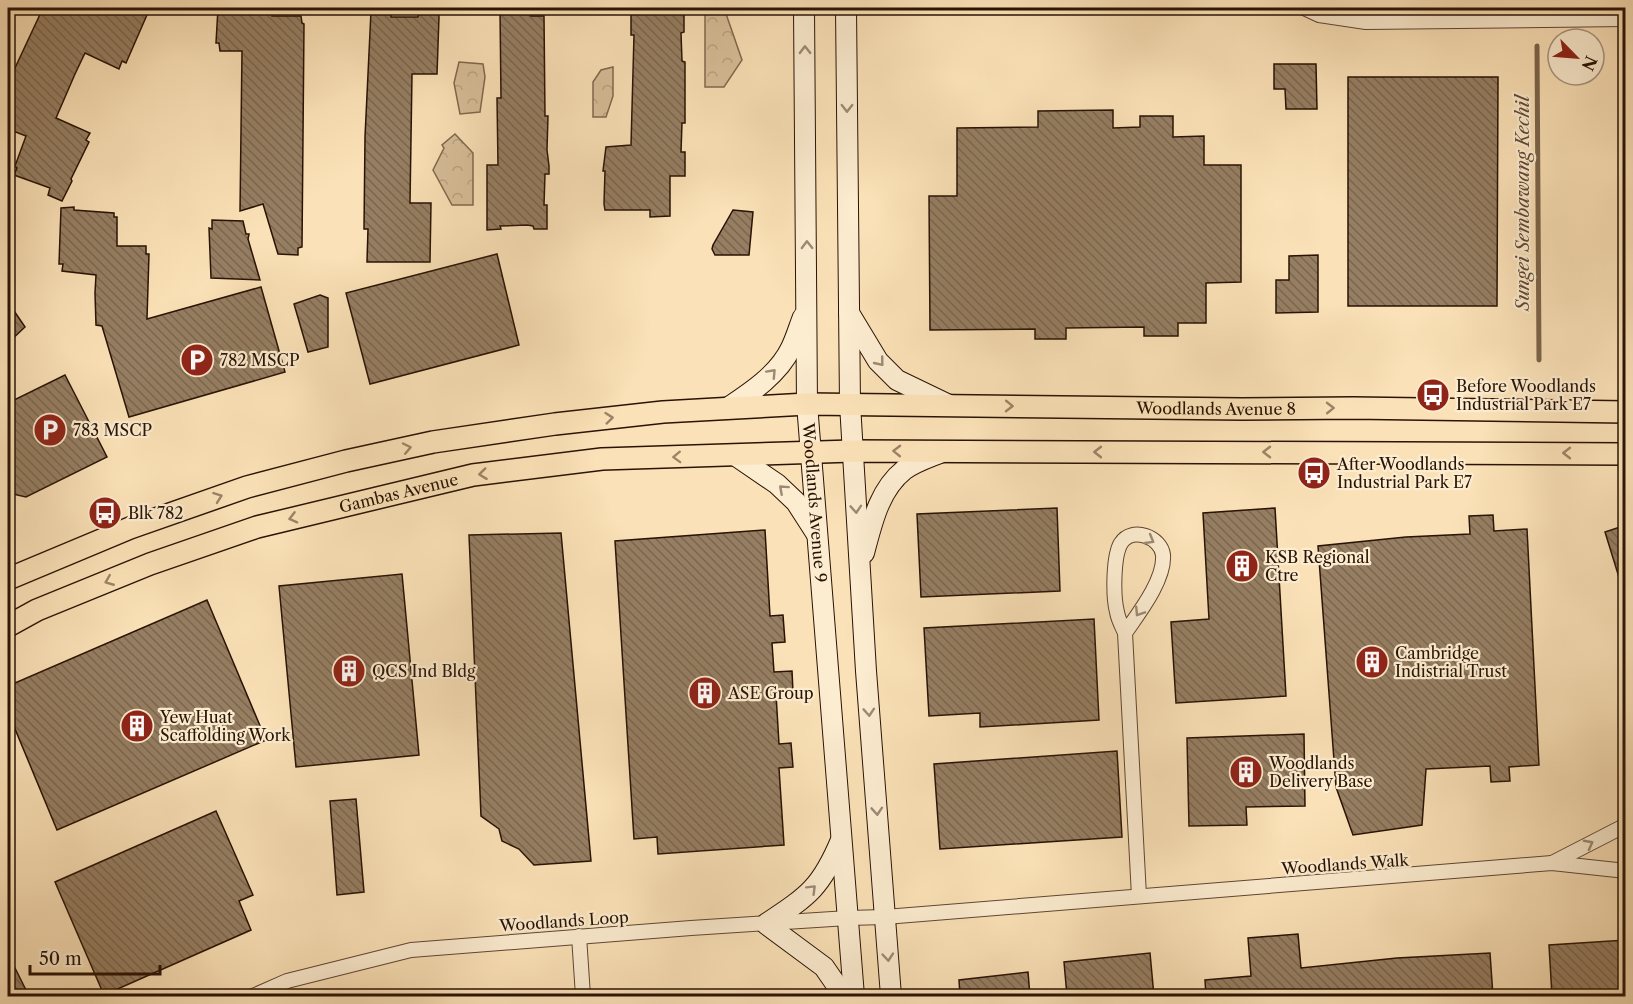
<svg xmlns="http://www.w3.org/2000/svg" width="1633" height="1004" viewBox="0 0 1633 1004" font-family="'Libre Caslon Text',serif">
	<defs>
		<pattern id="park-crowns" width="20" height="18" patternUnits="userSpaceOnUse" patternTransform="scale(1.5)"><rect width="20" height="18" fill="#d7be99"/><path d="M2 6a3 3 0 1 1 6 0M12 15a3 3 0 1 1 6 0" fill="none" stroke="#b9a282"/></pattern>
		<pattern id="building-back-hatch" width="6" height="6" patternUnits="userSpaceOnUse" patternTransform="scale(1.5)"><rect width="6" height="6" fill="#967e62"/><path d="M-1 5l2 2M0 0l6 6M5-1l2 2" fill="none" stroke="#7a664f"/></pattern>
	</defs>
	<rect width="100%" height="100%" fill="#fbe1b7"/>
	<filter id="stains"><feTurbulence type="fractalNoise" baseFrequency=".00333" numOctaves="4"/><feColorMatrix values="0 0 0 0 .2 0 0 0 0 .09 0 0 0 0 .02 0 0 0 .5 -.17"/></filter>
	<radialGradient id="worn" r=".72"><stop offset=".6" stop-color="#630" stop-opacity="0"/><stop offset="1" stop-color="#630" stop-opacity=".3"/></radialGradient>
	<!-- park -->
	<g fill="url(#park-crowns)" stroke="#80684f" stroke-width="1.5">
		<path d="M705 8H724L742 60 724 87H705Z"/>
		<path d="M459 62 483 64 485 77 480 112 460 114 454 83Z"/>
		<path d="M613 67V96L606 117H593V82L601 70Z"/>
		<path d="M455 134 473 153V205H452L433 170 444 148 442 145Z"/>
	</g>
	<g fill="none" stroke-linecap="round" stroke-linejoin="round">
		<!-- stream -->
		<path stroke="#7c654b" stroke-width="5" d="M1537 46 1539 360"/>
	</g>
	<!-- building -->
	<g fill="url(#building-back-hatch)" stroke="#291305" stroke-width="1.5">
		<path d="M43 8H150L126 63 122 61 119 69 85 53 75 74 56 118 90 133 86 140 89 142 71 179 72 181 62 201 48 195 50 188 14 175 17 168 15 166 26 136 8 129V83Z"/>
		<path d="M218 8H272V16H301L302 23 304 24 302 247 298 248V255L278 254 263 204 240 211 242 51H220L219 43H216Z"/>
		<path d="M531 9V16H544L545 116H548L547 150 549 166V174H545L544 205H547V229H534L533 226 527 225 500 226 501 229 487 230V165H498L497 98H501L500 10Z"/>
		<path d="M684 9V32L681 33 682 61 685 62V123H682L681 152H685V176H670V216L650 217V210H605L604 204 605 171H603L606 147 631 145 634 35H631V13Z"/>
		<path d="M419 10 438 11 439 17 437 74H412L410 203H431L430 262H367L368 229H364L365 137 371 11 391 12V17H418Z"/>
		<path d="M1274 64H1316L1317 109H1286L1285 89H1274Z"/>
		<path d="M1348 77H1498L1497 306H1348Z"/>
		<path d="M1113 110V128L1140 127V116H1173V137L1204 136V165H1241V282L1206 283V323H1178V336H1144V327L1066 328V339H1035V329L930 330 929 196H957V128L1038 127V111Z"/>
		<path d="M74 207V210L114 213V217H117V246H146V254H149L147 319 261 287 285 372 129 417 102 326 96 325 95 293 96 275 62 271 63 264H59L61 208Z"/>
		<path d="M733 210 753 212 749 255H715L712 249 713 245Z"/>
		<path d="M212 220 243 221 246 234H249L248 239 260 280 211 278 209 228 212 229Z"/>
		<path d="M497 254 519 345 370 384 346 293Z"/>
		<path d="M1318 255V312L1276 313V280H1289V256Z"/>
		<path d="M320 295 328 298V347L308 352 294 304Z"/>
		<path d="M8 302 25 327 8 343Z"/>
		<path d="M65 375 107 457 26 497 8 493V403Z"/>
		<path d="M1057 508 1060 591 921 597 917 514Z"/>
		<path d="M1275 508 1286 696 1176 703 1171 622 1209 619 1203 513Z"/>
		<path d="M1493 515 1494 531 1527 529 1539 765 1509 767 1510 781 1491 782 1490 766 1426 769 1422 825 1353 835 1336 787 1318 546 1406 537 1470 534 1469 516Z"/>
		<path d="M1626 525V586L1622 587 1605 532Z"/>
		<path d="M765 530 770 616 783 615 785 642 772 643 774 672 792 671 793 692 776 694 779 744 791 743 793 767 779 768 784 845 658 854 657 837 634 839 615 541Z"/>
		<path d="M561 533 591 861 534 865 519 849 502 841 499 829 481 816 469 535Z"/>
		<path d="M402 574 419 755 296 767 279 586Z"/>
		<path d="M207 600 266 740 57 830 8 712V686Z"/>
		<path d="M1094 619 1099 720 980 727V713L929 716 924 628Z"/>
		<path d="M1304 734 1305 806 1246 807 1247 825 1189 826 1187 738Z"/>
		<path d="M1117 751 1122 837 940 849 934 764Z"/>
		<path d="M356 799 364 892 337 895 330 801Z"/>
		<path d="M216 811 253 895 239 901 251 930 104 995 55 882Z"/>
		<path d="M1298 934 1301 968 1397 958 1490 953 1493 996H1206L1205 980 1251 976 1248 938Z"/>
		<path d="M1626 940V996H1552L1549 945Z"/>
		<path d="M1150 953 1154 996H1067L1064 962Z"/>
		<path d="M8 954 29 996H8Z"/>
		<path d="M1028 972 1030 996H960L959 980Z"/>
	</g>
	<g fill="none" stroke-linecap="round" stroke-linejoin="round">
		<!-- minor casing -->
		<g stroke="#5e4632" stroke-width="16">
			<g id="minor">
				<path d="M1304 8 1319 15 1366 22 1626 19"/>
				<path d="M1125 633C1138 614 1165 580 1163 555 1161 537 1132 526 1121 543 1113 556 1113 597 1117 612 1118 619 1122 626 1125 633L1139 896"/>
				<path d="M1552 863 1626 825"/>
				<path d="M579 936 583 996"/>
				<path d="M253 996 287 981 411 950 691 928 848 918 885 917 1552 863 1626 871"/>
			</g>
		</g>
		<!-- secondary casing -->
		<g stroke="#291305" stroke-width="22">
			<g id="secondary">
				<path id="s1" d="M804 8 807 404 854 996"/>
				<path d="M846 8 850 404 866 671 891 996"/>
				<path d="M849 313 878 361 897 380 951 406"/>
				<path d="M726 409C750 393 778 375 791 348 796 338 799 327 803 317"/>
				<path d="M736 456 777 484 796 502 816 533"/>
				<path d="M864 553C872 523 879 490 904 470 914 462 930 457 942 452"/>
				<path d="M841 840C821 888 808 896 766 924L824 967 844 996"/>
			</g>
		</g>
		<!-- primary casing -->
		<g stroke="#291305" stroke-width="24">
			<g id="primary">
				<path id="s2" d="M8 579 130 528 247 487 346 461 433 442 555 424 663 412 807 404 1242 409 1353 408 1626 412"/>
				<path id="s3" d="M8 626 37 610 150 564 257 527 473 475 602 459 852 451 1626 454"/>
			</g>
		</g>
		<!-- minor -->
		<use href="#minor" stroke="#fcecd0" stroke-width="14"/>
		<!-- secondary -->
		<use href="#secondary" stroke="#fcecd0" stroke-width="20"/>
		<!-- primary -->
		<use href="#primary" stroke="#fbe1b7" stroke-width="21"/>
	</g>
	<!-- one-way arrows -->
	<defs><path id="oneway-chevron" d="M-2-3.5L2.5 0L-2 3.5" fill="none" stroke-width="1.6" stroke-linecap="round" stroke-linejoin="round" transform="scale(1.5)"/></defs>
	<g stroke="#9d8a75">
		<use href="#oneway-chevron" transform="translate(805 50) rotate(-91)"/>
		<use href="#oneway-chevron" transform="translate(847 108) rotate(90)"/>
		<use href="#oneway-chevron" transform="translate(807 245) rotate(-91)"/>
		<use href="#oneway-chevron" transform="translate(880 362) rotate(51)"/>
		<use href="#oneway-chevron" transform="translate(772 373) rotate(-47)"/>
		<use href="#oneway-chevron" transform="translate(783 489) rotate(-138)"/>
		<use href="#oneway-chevron" transform="translate(856 509) rotate(86)"/>
		<use href="#oneway-chevron" transform="translate(1150 540) rotate(30)"/>
		<use href="#oneway-chevron" transform="translate(1139 612) rotate(123)"/>
		<use href="#oneway-chevron" transform="translate(869 712) rotate(86)"/>
		<use href="#oneway-chevron" transform="translate(877 811) rotate(86)"/>
		<use href="#oneway-chevron" transform="translate(1589 844) rotate(-28)"/>
		<use href="#oneway-chevron" transform="translate(812 889) rotate(-45)"/>
		<use href="#oneway-chevron" transform="translate(888 957) rotate(85)"/>
	</g>
	<g stroke="#9c8467">
		<use href="#oneway-chevron" transform="translate(1009 406) rotate(1)"/>
		<use href="#oneway-chevron" transform="translate(1330 408) rotate(-1)"/>
		<use href="#oneway-chevron" transform="translate(609 418) rotate(-6)"/>
		<use href="#oneway-chevron" transform="translate(407 448) rotate(-12)"/>
		<use href="#oneway-chevron" transform="translate(897 451) rotate(-179)"/>
		<use href="#oneway-chevron" transform="translate(1098 452) rotate(180)"/>
		<use href="#oneway-chevron" transform="translate(1267 452) rotate(-180)"/>
		<use href="#oneway-chevron" transform="translate(1567 453) rotate(-180)"/>
		<use href="#oneway-chevron" transform="translate(677 457) rotate(178)"/>
		<use href="#oneway-chevron" transform="translate(483 474) rotate(173)"/>
		<use href="#oneway-chevron" transform="translate(218 497) rotate(-20)"/>
		<use href="#oneway-chevron" transform="translate(293 518) rotate(166)"/>
		<use href="#oneway-chevron" transform="translate(109 581) rotate(158)"/>
	</g>
	<!-- icons -->
	<defs>
		<g id="parking-disc" transform="scale(1.725)"><circle r="9.5" fill="#8f2418" stroke="#fcecd0"/><path d="M-3.5-5.5H1a3.5 3.5 0 0 1 0 7H-1V5.5H-3.5ZM-1-3.4V-.6H.8a1.4 1.4 0 0 0 0-2.8Z" fill="#fff"/></g>
		<g id="bus-disc" transform="scale(1.725)"><circle r="9.5" fill="#8f2418" stroke="#fcecd0"/><path d="M-5-6H5V4H4V6H2V4H-2V6H-4V4H-5ZM-3.5-4V0h7V-4ZM-3.5 1.2v1.5H-2V1.2ZM2 1.2v1.5H3.5V1.2Z" fill="#fff"/></g>
		<g id="building-disc" transform="scale(1.725)"><circle r="9.5" fill="#8f2418" stroke="#fcecd0"/><path d="M-4-6H4V6H1V3H-1V6H-4ZM-2.5-4.3h1.7v1.8h-1.7ZM.8-4.3h1.7v1.8H.8ZM-2.5-1h1.7V.8h-1.7ZM.8-1h1.7V.8H.8Z" fill="#fff"/></g>
	</defs>
	<g fill-rule="evenodd">
		<use href="#parking-disc" x="197" y="360"/>
		<use href="#bus-disc" x="1433" y="395"/>
		<use href="#parking-disc" x="50" y="430"/>
		<use href="#bus-disc" x="1314" y="473"/>
		<use href="#bus-disc" x="105" y="513"/>
		<use href="#building-disc" x="1242" y="566"/>
		<use href="#building-disc" x="1372" y="662"/>
		<use href="#building-disc" x="349" y="671"/>
		<use href="#building-disc" x="705" y="693"/>
		<use href="#building-disc" x="137" y="726"/>
		<use href="#building-disc" x="1246" y="772"/>
	</g>
	<g text-anchor="middle" stroke-width="4.5" stroke-linejoin="round" paint-order="stroke">
		<!-- poi labels -->
		<g font-size="16" fill="#291305" stroke="#fcecd0" text-anchor="start">
			<text x="220" y="366">782 MSCP</text>
			<text x="1456" y="392">Before Woodlands<tspan x="1456" dy="18">Industrial Park E7</tspan></text>
			<text x="73" y="436">783 MSCP</text>
			<text x="1337" y="470">After Woodlands<tspan x="1337" dy="18">Industrial Park E7</tspan></text>
			<text x="128" y="519">Blk 782</text>
			<text x="1265" y="563">KSB Regional<tspan x="1265" dy="18">Ctre</tspan></text>
			<text x="1395" y="659">Cambridge<tspan x="1395" dy="18">Indistrial Trust</tspan></text>
			<text x="372" y="677">QCS Ind Bldg</text>
			<text x="728" y="699">ASE Group</text>
			<text x="160" y="723">Yew Huat<tspan x="160" dy="18">Scaffolding Work</tspan></text>
			<text x="1269" y="769">Woodlands<tspan x="1269" dy="18">Delivery Base</tspan></text>
		</g>
		<!-- street labels -->
		<g font-size="16" fill="#291305" stroke="#fcecd0">
			<text dy="6" stroke="none"><textPath href="#s2" startOffset="1233">Woodlands Avenue 8</textPath></text>
			<text dy="6" stroke="none"><textPath href="#s3" startOffset="414">Gambas Avenue</textPath></text>
			<text dy="6" stroke="none"><textPath href="#s1" startOffset="495">Woodlands Avenue 9</textPath></text>
			<text transform="translate(1345 864) rotate(-4)" y="6">Woodlands Walk</text>
			<text transform="translate(564 921) rotate(-4)" y="6">Woodlands Loop</text>
		</g>
		<!-- water labels -->
		<g font-size="18" font-style="italic" fill="#614934" stroke="#fcecd0">
			<text transform="translate(1523 203) rotate(-90)" y="6">Sungei Sembawang Kechil</text>
		</g>
	</g>
	<!-- margin -->
	<rect width="1633" height="1004" fill="none" stroke="#fbe1b7" stroke-width="30"/>
	<rect x="9" y="9" width="1615" height="986" fill="none" stroke="#291305" stroke-width="3"/>
	<rect x="15" y="15" width="1603" height="974" fill="none" stroke="#291305" stroke-width="1.5"/>
	<!-- north arrow -->
	<g transform="translate(1576 57) rotate(115)"><circle r="28" fill="#fcecd0" stroke="#a8957f" stroke-width="1.5"/>
	<path d="M0-4.5L10 22L0 15L-10 22Z" fill="#8f2418"/>
	<text y="-9" font-size="16" font-weight="bold" text-anchor="middle" fill="#291305">N</text>
	</g>
	<!-- scale -->
	<path d="M30 965v9h130v-9" fill="none" stroke="#291305" stroke-width="3"/>
	<text x="39" y="965" font-size="18" fill="#291305" stroke="#fcecd0" stroke-width="4.5" paint-order="stroke">50 m</text>
	<rect width="100%" height="100%" filter="url(#stains)"/>
	<rect width="100%" height="100%" fill="url(#worn)"/>
</svg>
